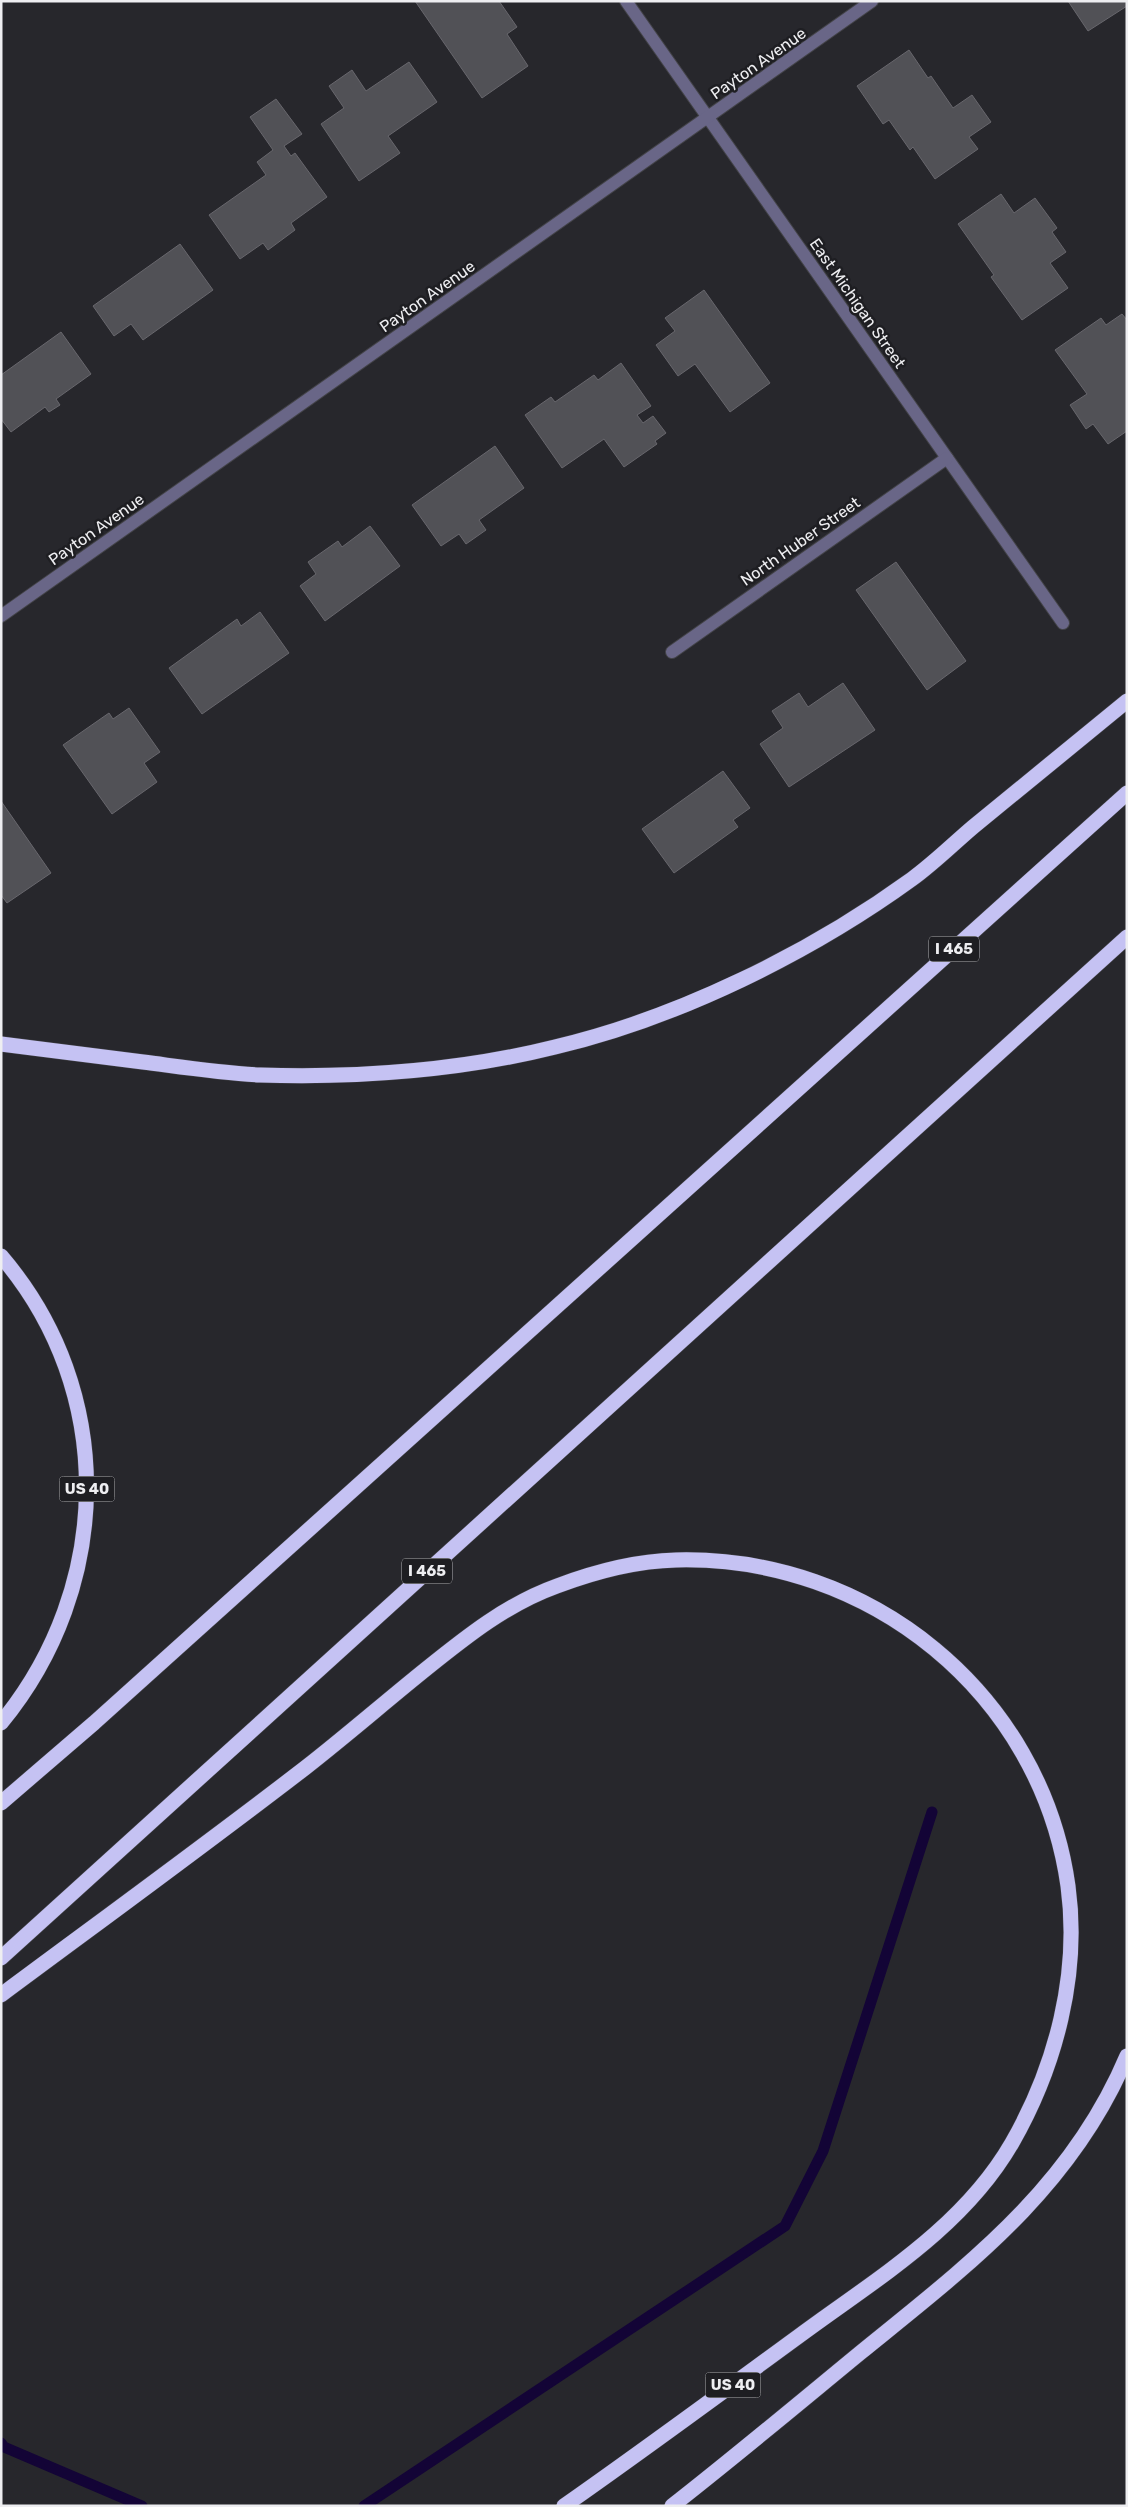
<svg xmlns="http://www.w3.org/2000/svg" width="1128" height="2507" viewBox="0 0 1128 2507" font-family="Rubik,sans-serif">
	<rect width="100%" height="100%" fill="#27272c"/>
	<g fill="none" stroke-linecap="round" stroke-linejoin="round">
		<!-- stream -->
		<g stroke="#130436" stroke-width="11">
			<path d="M1 2443 4 2447 142 2506"/>
			<path d="M364 2506 785 2226 823 2151 932 1812"/>
		</g>
	</g>
	<!-- building -->
	<g fill="#515156" stroke="#68676d">
		<path d="M415 1H499L517 27 507 34 528 66 482 98Z"/>
		<path d="M1068 1H1127V6L1088 31Z"/>
		<path d="M909 50 928 78 931 76 953 108 972 95 991 122 969 137 978 149 935 179 913 147 910 150 889 120 883 124 857 86Z"/>
		<path d="M409 62 437 102 388 136 400 153 359 181 321 124 344 108 329 86 352 70 366 91Z"/>
		<path d="M276 99 302 134 284 146 291 156 295 153 327 197 291 223 295 230 268 250 263 243 240 259 209 215 266 175 257 162 273 150 250 117Z"/>
		<path d="M1001 194 1014 213 1035 198 1057 228 1052 232 1066 252 1050 263 1068 288 1022 320 991 277 994 275 958 224Z"/>
		<path d="M180 244 213 290 143 340 131 324 114 336 93 306Z"/>
		<path d="M704 290 770 383 730 412 695 364 678 376 656 345 675 331 665 318Z"/>
		<path d="M1122 314 1127 320V431L1108 444 1093 424 1086 429 1070 405 1087 394 1055 350 1101 318 1106 325Z"/>
		<path d="M61 332 91 374 56 399 60 405 49 412 45 407 11 432 1 419V375Z"/>
		<path d="M621 363 651 406 637 415 643 423 653 416 666 433 655 441 657 444 624 467 604 439 562 468 525 415 551 397 555 402 594 375 598 380Z"/>
		<path d="M495 446 524 488 479 520 486 530 466 544 459 534 441 546 412 505Z"/>
		<path d="M370 526 400 566 325 621 300 586 316 574 308 562 338 541 342 547Z"/>
		<path d="M896 562 966 661 927 690 856 590Z"/>
		<path d="M260 612 289 653 202 714 169 668 237 619 241 626Z"/>
		<path d="M843 683 875 730 789 787 760 744 783 728 772 711 799 693 808 707Z"/>
		<path d="M129 708 160 752 144 763 157 782 112 814 63 745 109 713 113 719Z"/>
		<path d="M723 771 750 808 733 820 738 827 674 873 642 829Z"/>
		<path d="M1 801 51 873 7 903 1 895Z"/>
	</g>
	<g fill="none" stroke-linecap="round" stroke-linejoin="round">
		<!-- minor casing -->
		<g stroke="#434348" stroke-width="14">
			<g id="minor">
				<path d="M626 1 1063 623"/>
				<path d="M1 616 872 1"/>
				<path d="M672 652 947 458"/>
			</g>
		</g>
		<!-- motorway casing -->
		<g stroke="#434348" stroke-width="16">
			<g id="motorway">
				<path d="M1 1044C48 1050 96 1056 143 1062 182 1067 221 1073 260 1075 359 1078 459 1071 555 1047 678 1018 810 953 912 879 934 863 953 844 973 827 1025 785 1076 743 1127 701"/>
				<path d="M1 1256C117 1391 113 1587 1 1723"/>
				<path d="M1 1803 94 1723 1127 793"/>
				<path d="M1 1958 1127 937"/>
				<path d="M1 1995C102 1920 205 1845 305 1768 346 1736 385 1702 426 1669 467 1636 507 1604 557 1586 594 1572 636 1561 676 1560 869 1555 1041 1693 1068 1886 1080 1974 1056 2066 1012 2143 963 2228 876 2279 799 2336 721 2393 644 2450 564 2506"/>
				<path d="M672 2506C736 2456 798 2404 860 2353 967 2266 1071 2189 1127 2056"/>
			</g>
		</g>
		<!-- minor -->
		<use href="#minor" stroke="#696687" stroke-width="12"/>
		<!-- motorway -->
		<use href="#motorway" stroke="#c5c2f3" stroke-width="15"/>
	</g>
	<g text-anchor="middle" stroke-width="5" stroke-linejoin="round" paint-order="stroke">
		<!-- shield labels -->
		<g fill="#1e1e22" stroke="#b0b0b3" stroke-width="1">
			<rect x="929" y="936.5" width="50" height="25" rx="4"/>
			<rect x="59.5" y="1476.5" width="55" height="25" rx="4"/>
			<rect x="402" y="1558.5" width="50" height="25" rx="4"/>
			<rect x="705.5" y="2372.5" width="55" height="25" rx="4"/>
		</g>
		<g font-size="15" font-weight="bold" fill="#eeeef1">
			<text x="954" y="954">I 465</text>
			<text x="87" y="1494">US 40</text>
			<text x="427" y="1576">I 465</text>
			<text x="733" y="2390">US 40</text>
		</g>
		<!-- street labels -->
		<g font-size="16" fill="#eeeef1" stroke="#1e1e22">
			<text transform="translate(758 63) rotate(-35)" y="6">Payton Avenue</text>
			<text transform="translate(427 296) rotate(-35)" y="6">Payton Avenue</text>
			<text transform="translate(858 303) rotate(55)" y="6">East Michigan Street</text>
			<text transform="translate(96 529) rotate(-35)" y="6">Payton Avenue</text>
			<text transform="translate(800 541) rotate(-35)" y="6">North Huber Street</text>
		</g>
	</g>
	<!-- border -->
	<rect width="1128" height="2507" fill="none" stroke="#eeeef1" stroke-width="5"/>
</svg>
